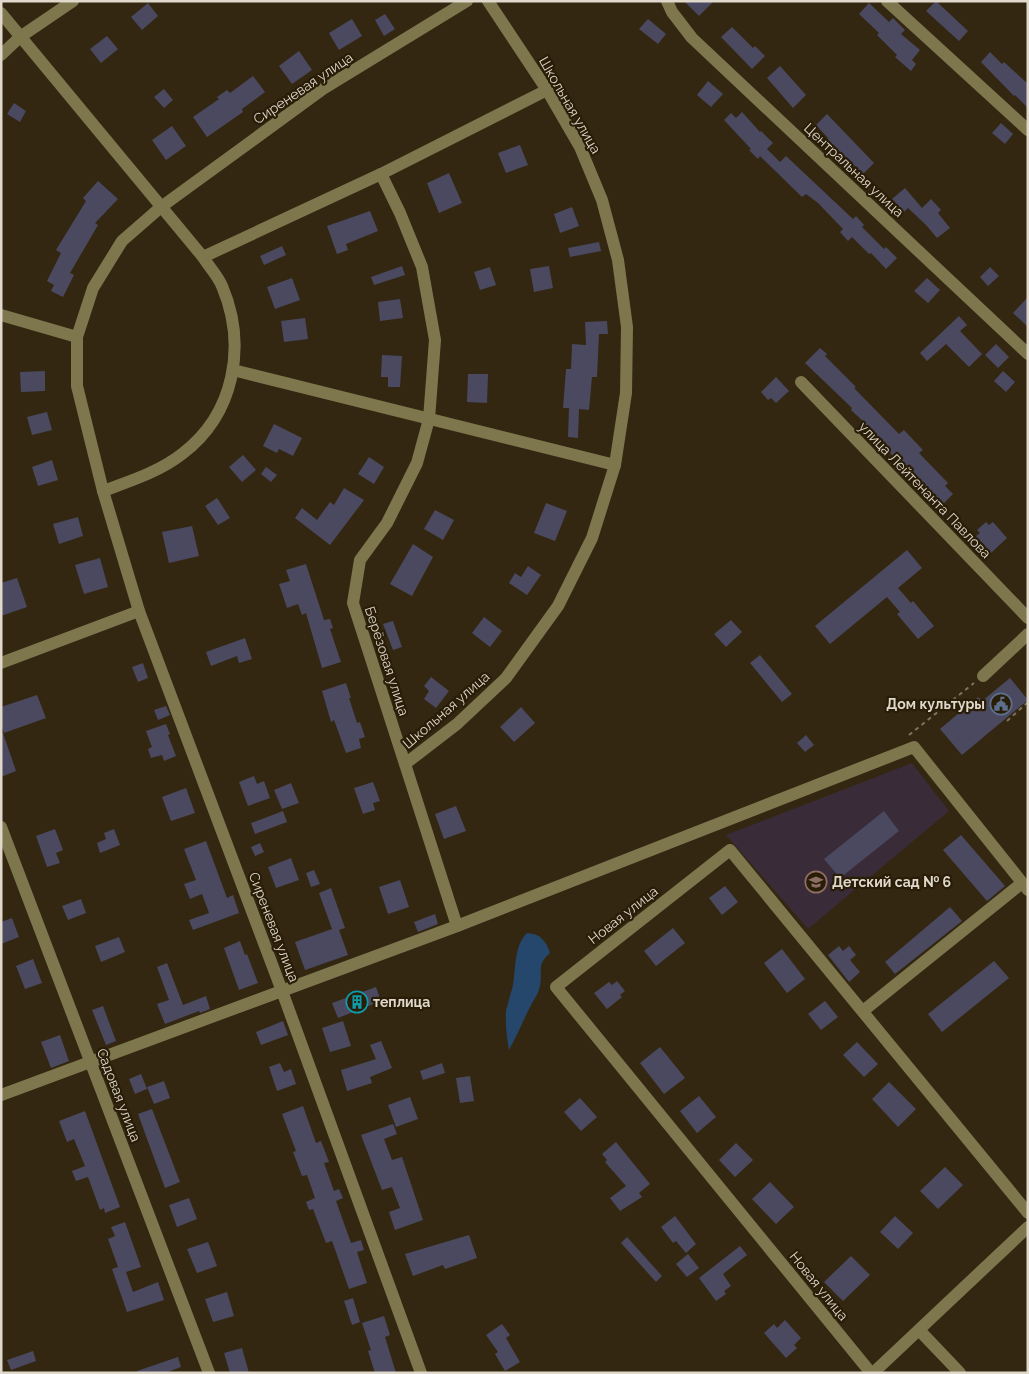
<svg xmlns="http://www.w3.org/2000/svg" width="1029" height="1374" viewBox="0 0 1029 1374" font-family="Raleway,sans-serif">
	<rect width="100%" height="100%" fill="#332711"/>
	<!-- education -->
	<path fill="#392b37" d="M912 763 949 811 808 929 726 835Z"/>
	<!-- water -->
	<path fill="#25476b" d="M527 933C541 934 546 941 550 953 536 965 543 971 540 986 538 995 534 999 530 1007 523 1021 517 1036 509 1050 507 1038 505 1024 506 1011 508 1002 511 993 513 985 516 967 514 946 527 933Z"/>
	<!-- building -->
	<g fill="#4a4960">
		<path d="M684 1H714L699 16Z"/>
		<path d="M936 1 968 31 959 41 926 11Z"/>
		<path d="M148 3 158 16 142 30 131 17Z"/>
		<path d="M869 3 889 22 893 18 905 30 901 34 920 50 912 60 916 64 911 71 895 57 897 55 877 35 879 33 859 14Z"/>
		<path d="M385 14 395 29 384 36 375 20Z"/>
		<path d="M352 19 362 36 339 50 329 33Z"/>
		<path d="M648 19 666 34 658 44 639 29Z"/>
		<path d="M732 27 753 48 755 46 765 56 752 69 721 37Z"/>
		<path d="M107 36 118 49 101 63 90 49Z"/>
		<path d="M299 51 312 70 292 84 279 66Z"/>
		<path d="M990 52 1002 64 1004 62 1028 84V108L1015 95 1014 96 981 62Z"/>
		<path d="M780 66 806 95 793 108 767 78Z"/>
		<path d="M253 76 265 92 242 109 243 112 207 137 193 117 219 99 217 97 227 90 230 93Z"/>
		<path d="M708 81 723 94 711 107 697 95Z"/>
		<path d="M164 89 173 100 164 108 154 97Z"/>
		<path d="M14 103 26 111 20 122 7 114Z"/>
		<path d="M742 112 760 132 761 131 773 143 767 149 780 162 786 156 853 219 856 216 864 225 862 227 884 249 886 247 897 258 886 269 871 253 869 254 852 237 848 241 840 232 843 229 818 203 806 194 802 197 760 156 758 159 749 150 751 149 724 120 731 113 736 118Z"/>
		<path d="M827 114 874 163 863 174 827 139 828 138 816 125Z"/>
		<path d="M1001 123 1013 134 1005 144 992 133Z"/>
		<path d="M172 126 186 146 166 160 152 140Z"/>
		<path d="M520 145 528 165 506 173 498 153Z"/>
		<path d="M449 173 462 203 439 213 427 183Z"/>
		<path d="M98 181 118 199 95 223 98 225 70 273 74 275 63 297 51 291 54 285 47 281 61 253 56 250 86 201 83 198Z"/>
		<path d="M905 188 922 208 931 199 941 210 938 213 950 228 937 238 926 225 908 208 904 212 892 199Z"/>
		<path d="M572 207 579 226 560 233 554 214Z"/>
		<path d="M370 211 378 231 346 244 348 250 337 254 327 226Z"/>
		<path d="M599 242 601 251 570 257 568 248Z"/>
		<path d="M282 246 286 255 264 265 260 256Z"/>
		<path d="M402 266 405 275 374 285 371 277Z"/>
		<path d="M549 266 553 288 534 292 530 269Z"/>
		<path d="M490 267 496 285 480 290 474 272Z"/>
		<path d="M990 267 999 276 988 286 980 277Z"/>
		<path d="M292 278 300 300 275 309 267 287Z"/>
		<path d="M927 278 940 290 928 303 914 291Z"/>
		<path d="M1028 297V327L1013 313Z"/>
		<path d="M400 299 403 318 380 321 378 302Z"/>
		<path d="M959 316 967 325 960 331 982 354 969 367 946 344 927 361 920 353Z"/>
		<path d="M305 318 308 339 284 342 281 321Z"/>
		<path d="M607 321 608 334H599L597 377H592L589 410 579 409 578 438 568 437 569 408H563L566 369H571L572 344 586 345 585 322Z"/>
		<path d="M996 344 1009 357 998 368 985 355Z"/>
		<path d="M820 348 827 354 825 356 856 387 854 388 899 434 904 430 923 450 919 453 948 483 945 486 953 494 941 506 863 425 865 423 851 410 852 408 805 363Z"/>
		<path d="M382 355 402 356 400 387H388V377H381Z"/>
		<path d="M45 371V391L21 392 20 372Z"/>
		<path d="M1003 371 1015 382 1006 392 994 381Z"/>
		<path d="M468 374H488L487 403 467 402Z"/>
		<path d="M776 377 789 391 776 403 771 398 768 400 761 392Z"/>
		<path d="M47 412 52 430 32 435 27 417Z"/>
		<path d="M274 424 302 438 293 456 279 449 277 453 263 446Z"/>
		<path d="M243 455 256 470 242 482 229 467Z"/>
		<path d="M369 457 384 467 374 484 358 474Z"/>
		<path d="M52 460 58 480 38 486 32 467Z"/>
		<path d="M266 467 277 475 271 482 261 474Z"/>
		<path d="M344 488 364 500 330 545 295 518 302 508 317 520 330 502 334 505Z"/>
		<path d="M217 498 230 518 218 525 205 506Z"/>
		<path d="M546 503 567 511 555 541 534 533Z"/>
		<path d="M435 510 454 520 443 540 424 529Z"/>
		<path d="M78 517 83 536 59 544 53 524Z"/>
		<path d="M986 522 989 525 993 522 1007 538 991 553 976 536 980 533 977 530Z"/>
		<path d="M192 526 199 556 169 563 162 532Z"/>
		<path d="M413 544 433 557 412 596 390 584Z"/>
		<path d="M907 550 922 568 898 588 911 603 913 601 934 626 918 639 897 614 900 612 887 597 830 644 815 626Z"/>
		<path d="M100 558 108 587 84 594 75 565Z"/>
		<path d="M306 564 324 620 330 619 333 628 330 629 341 662 322 668 306 613 302 615 298 604 287 608 279 584 290 581 286 570Z"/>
		<path d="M528 566 541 575 527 595 509 583 515 573 521 577Z"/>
		<path d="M17 578 27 607 1 616V583Z"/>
		<path d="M484 617 502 631 490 647 472 633Z"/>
		<path d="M731 620 742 632 726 647 714 634Z"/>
		<path d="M393 621 402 647 393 650 383 624Z"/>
		<path d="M245 638 252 659 239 663 237 656 211 666 206 652Z"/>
		<path d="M760 655 792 694 782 702 750 663Z"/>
		<path d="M143 663 148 678 138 682 132 667Z"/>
		<path d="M431 677 449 691 436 708 424 699 429 691 424 686Z"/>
		<path d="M1010 678 1028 700 962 755 940 729 978 697 982 701Z"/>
		<path d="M346 683 351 698H349L357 723 360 722 365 737 359 739 361 748 346 753 334 720 331 722 322 691Z"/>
		<path d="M37 695 46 718 4 733 1 725V707Z"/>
		<path d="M166 706 170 715 158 720 154 710Z"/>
		<path d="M521 707 535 723 514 742 500 727Z"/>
		<path d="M166 724 170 734 168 735 176 756 164 761 162 755 151 758 148 749 152 747 146 731Z"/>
		<path d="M1 733H3L16 771 1 777Z"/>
		<path d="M806 735 814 745 805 752 797 743Z"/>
		<path d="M254 776 257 784 264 781 270 798 248 806 239 782Z"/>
		<path d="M373 782 380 801 373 803 375 810 363 814 354 788Z"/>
		<path d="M291 783 299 803 282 809 274 790Z"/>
		<path d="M186 788 195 813 171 821 162 797Z"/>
		<path d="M456 806 466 831 444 839 435 814Z"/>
		<path d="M283 811 287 822 255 834 251 823Z"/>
		<path d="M884 811 899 831 840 878 824 859Z"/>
		<path d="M55 829 63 850 56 853 60 863 47 867 36 836Z"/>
		<path d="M114 829 120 845 100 853 97 843 106 839 104 833Z"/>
		<path d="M961 835 1005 886 987 901 943 850Z"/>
		<path d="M206 841 227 898 233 895 239 913 193 930 189 920 209 913 202 894 190 899 184 884 196 880 184 849Z"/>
		<path d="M260 843 264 852 255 856 251 847Z"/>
		<path d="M291 858 299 880 276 888 268 867Z"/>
		<path d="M314 870 320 884 311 887 306 873Z"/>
		<path d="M400 880 409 907 388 914 379 887Z"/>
		<path d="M725 886 738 902 722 915 709 898Z"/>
		<path d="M331 888 345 928 339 930 348 955 305 970 295 942 332 929 319 893Z"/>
		<path d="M81 899 86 913 68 920 62 906Z"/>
		<path d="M950 907 962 921 895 974 885 962Z"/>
		<path d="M435 914 438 924 418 932 414 922Z"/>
		<path d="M12 918 19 937 1 944V922Z"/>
		<path d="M673 928 685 943 656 966 644 951Z"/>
		<path d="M119 937 125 952 101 962 95 946Z"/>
		<path d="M240 941 245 955 247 954 258 983 239 990 224 948Z"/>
		<path d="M839 946 843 951 849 946 856 955 850 960 860 972 849 982 828 955Z"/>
		<path d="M782 949 805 979 787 993 764 963Z"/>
		<path d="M33 959 42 983 25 989 16 966Z"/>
		<path d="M994 961 1009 978 942 1032 928 1014Z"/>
		<path d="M167 963 183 1005 206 996 210 1009 200 1013 199 1011 165 1024 157 1004 169 1000 157 967Z"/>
		<path d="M617 981 625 991 620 995 622 997 607 1009 594 993 609 982 612 985Z"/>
		<path d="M376 987 381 1001 338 1018 332 1003Z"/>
		<path d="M825 1001 838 1017 821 1030 808 1014Z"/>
		<path d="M103 1006 116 1041 106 1045 92 1010Z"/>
		<path d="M283 1021 288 1035 261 1045 256 1032Z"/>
		<path d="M343 1021 351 1046 330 1052 322 1028Z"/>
		<path d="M60 1035 69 1061 51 1068 41 1042Z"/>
		<path d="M381 1041 392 1068 370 1077 372 1083 347 1091 341 1070 376 1059 370 1045Z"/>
		<path d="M857 1042 878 1064 864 1077 843 1055Z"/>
		<path d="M660 1047 685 1078 664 1094 640 1063Z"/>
		<path d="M280 1063 284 1072 291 1069 296 1084 277 1091 269 1067Z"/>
		<path d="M442 1063 445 1073 423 1080 420 1071Z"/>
		<path d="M141 1074 147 1089 135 1094 129 1079Z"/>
		<path d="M470 1076 474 1101 460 1103 456 1078Z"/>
		<path d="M164 1081 170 1098 154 1104 147 1087Z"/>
		<path d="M889 1082 916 1109 898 1127 872 1099Z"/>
		<path d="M699 1096 716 1117 697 1133 680 1111Z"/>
		<path d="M410 1097 418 1119 396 1127 388 1105Z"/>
		<path d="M580 1098 597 1117 581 1131 564 1112Z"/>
		<path d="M303 1106 316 1143 321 1141 329 1162 324 1163 334 1191 339 1189 343 1198 336 1201 351 1243 361 1240 364 1250 357 1252 367 1283 349 1289 332 1241 326 1243 313 1209 309 1210 306 1202 315 1198 307 1175 302 1176 293 1152 296 1151 282 1114Z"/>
		<path d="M152 1109 180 1182 165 1188 138 1114Z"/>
		<path d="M85 1111 120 1207 105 1213 104 1208 100 1210 88 1177 76 1181 72 1171 85 1166 74 1139 67 1142 59 1121Z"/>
		<path d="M393 1124 397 1134 384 1139 392 1160 402 1157 423 1220 395 1230 389 1212 400 1208 392 1187 382 1190 361 1135Z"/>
		<path d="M616 1142 650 1184 639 1193 642 1197 620 1211 610 1198 626 1186 605 1162 607 1160 602 1154Z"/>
		<path d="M736 1143 753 1160 735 1177 719 1160Z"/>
		<path d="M945 1167 963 1185 938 1209 920 1191Z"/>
		<path d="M770 1182 794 1207 776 1224 752 1199Z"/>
		<path d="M189 1198 197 1219 177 1227 169 1205Z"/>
		<path d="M675 1216 696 1244 686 1253 676 1241 673 1243 661 1227Z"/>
		<path d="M895 1216 913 1233 898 1249 880 1232Z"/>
		<path d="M125 1222 141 1267 126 1272 133 1292 158 1282 164 1300 127 1312 112 1269 118 1267 108 1239 115 1236 111 1227Z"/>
		<path d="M469 1235 477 1258 445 1269 443 1265 413 1276 405 1254Z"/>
		<path d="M627 1237 662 1276 656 1282 621 1243Z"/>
		<path d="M208 1242 217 1266 197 1273 187 1249Z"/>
		<path d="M740 1246 747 1255 723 1274 731 1286 724 1291 726 1294 716 1301 699 1278Z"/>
		<path d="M688 1254 699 1268 687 1277 676 1264Z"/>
		<path d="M851 1256 870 1275 843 1301 824 1282Z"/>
		<path d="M227 1292 234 1316 213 1322 205 1299Z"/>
		<path d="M353 1298 360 1322 352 1325 344 1301Z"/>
		<path d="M384 1316 390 1335 385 1337 396 1373H375L368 1351 371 1350 362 1323Z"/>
		<path d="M785 1320 801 1338 794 1345 797 1348 786 1358 764 1333 774 1324 777 1328Z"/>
		<path d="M502 1324 510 1335 506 1338 520 1362 505 1371 495 1354 498 1352 486 1335Z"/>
		<path d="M242 1348 249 1373H230L224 1353Z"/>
		<path d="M33 1351 36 1361 11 1370 7 1360Z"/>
		<path d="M178 1357 181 1367 165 1373H137V1371Z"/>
	</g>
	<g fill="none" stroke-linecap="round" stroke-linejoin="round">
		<!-- path -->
		<g stroke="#7e7462" stroke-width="2" stroke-dasharray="4 4" stroke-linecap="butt">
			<path d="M1007 721 1028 702"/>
			<path d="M909 735 974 683"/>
		</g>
		<!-- minor -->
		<g stroke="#7e774e" stroke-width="12">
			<path d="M667 1 672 12 692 38 1028 354"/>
			<path d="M887 1 1028 130"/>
			<path d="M1 13 203 257C209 267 218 276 222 286 247 345 235 414 182 454 159 472 130 481 103 491"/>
			<path d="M1 55 20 37 73 1"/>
			<path d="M381 174 400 213 422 267 435 340 429 419 417 463 387 523 360 560 353 603 405 764"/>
			<path d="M203 257 381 174 547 90"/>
			<path d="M1 315 77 337"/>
			<path d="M233 370 615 465"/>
			<path d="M801 382 1028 618"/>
			<path d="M1 663 139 611"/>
			<path d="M983 676 1028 634"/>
			<path d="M1 827 209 1373"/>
			<path d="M457 926 405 764 457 724 506 678 558 606 592 538 615 465 626 393 627 327 618 260 602 200 580 147 547 90 488 1"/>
			<path d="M863 1011 1022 883"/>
			<path d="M1 1095 457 926 914 747 1028 890"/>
			<path d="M919 1330 960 1373"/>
			<path d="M421 1373 282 991 139 611 103 491 77 386V337L93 288 122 241 161 207 323 89 467 1"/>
			<path d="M871 1373 556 987 730 850 1028 1213"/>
			<path d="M873 1373 1028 1227"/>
		</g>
	</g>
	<!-- icons -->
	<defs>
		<g id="civic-ring" transform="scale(1.125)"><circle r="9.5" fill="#291d07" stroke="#5c6f8a" stroke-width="1.5"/><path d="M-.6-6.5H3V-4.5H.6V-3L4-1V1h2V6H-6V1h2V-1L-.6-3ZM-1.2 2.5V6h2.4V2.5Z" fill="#5c6f8a"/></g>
		<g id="school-ring" transform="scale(1.125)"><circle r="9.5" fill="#291d07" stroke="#8d6e63" stroke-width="1.5"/><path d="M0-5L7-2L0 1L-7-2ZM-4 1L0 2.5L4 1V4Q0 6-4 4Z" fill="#8d6e63"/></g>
		<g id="building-ring" transform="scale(1.125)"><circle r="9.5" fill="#291d07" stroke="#0f9aa8" stroke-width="1.5"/><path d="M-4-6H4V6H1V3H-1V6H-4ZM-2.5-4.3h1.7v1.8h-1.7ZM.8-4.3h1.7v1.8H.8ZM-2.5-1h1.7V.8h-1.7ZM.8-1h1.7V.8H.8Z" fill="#0f9aa8"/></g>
	</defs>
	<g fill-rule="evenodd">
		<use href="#civic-ring" x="1001" y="704"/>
		<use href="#school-ring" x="816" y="882"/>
		<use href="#building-ring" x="357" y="1002"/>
	</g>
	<g text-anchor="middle" stroke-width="4.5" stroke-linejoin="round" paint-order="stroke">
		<!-- street labels -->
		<g font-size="14" fill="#dfd8cb" stroke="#291d07">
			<text transform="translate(303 88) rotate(-34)" y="5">Сиреневая улица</text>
			<text transform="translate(570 105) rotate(60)" y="5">Школьная улица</text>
			<text transform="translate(854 170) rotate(43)" y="5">Центральная улица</text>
			<text transform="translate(925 490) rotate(46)" y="5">улица Лейтенанта Павлова</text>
			<text transform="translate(387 661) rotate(72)" y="5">Берёзовая улица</text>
			<text transform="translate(446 710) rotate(-41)" y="5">Школьная улица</text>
			<text transform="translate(623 915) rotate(-38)" y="5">Новая улица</text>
			<text transform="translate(274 927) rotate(69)" y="5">Сиреневая улица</text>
			<text transform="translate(119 1095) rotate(69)" y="5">Садовая улица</text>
			<text transform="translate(819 1286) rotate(51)" y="5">Новая улица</text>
		</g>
		<!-- poi labels -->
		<g font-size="14" font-weight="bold" fill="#dfd8cb" stroke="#291d07" text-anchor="start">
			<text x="985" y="709" text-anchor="end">Дом культуры</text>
			<text x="832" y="887">Детский сад № 6</text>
			<text x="373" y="1007">теплица</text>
		</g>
	</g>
	<!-- border -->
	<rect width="1029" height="1374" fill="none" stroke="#dfd8cb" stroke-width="5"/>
</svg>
